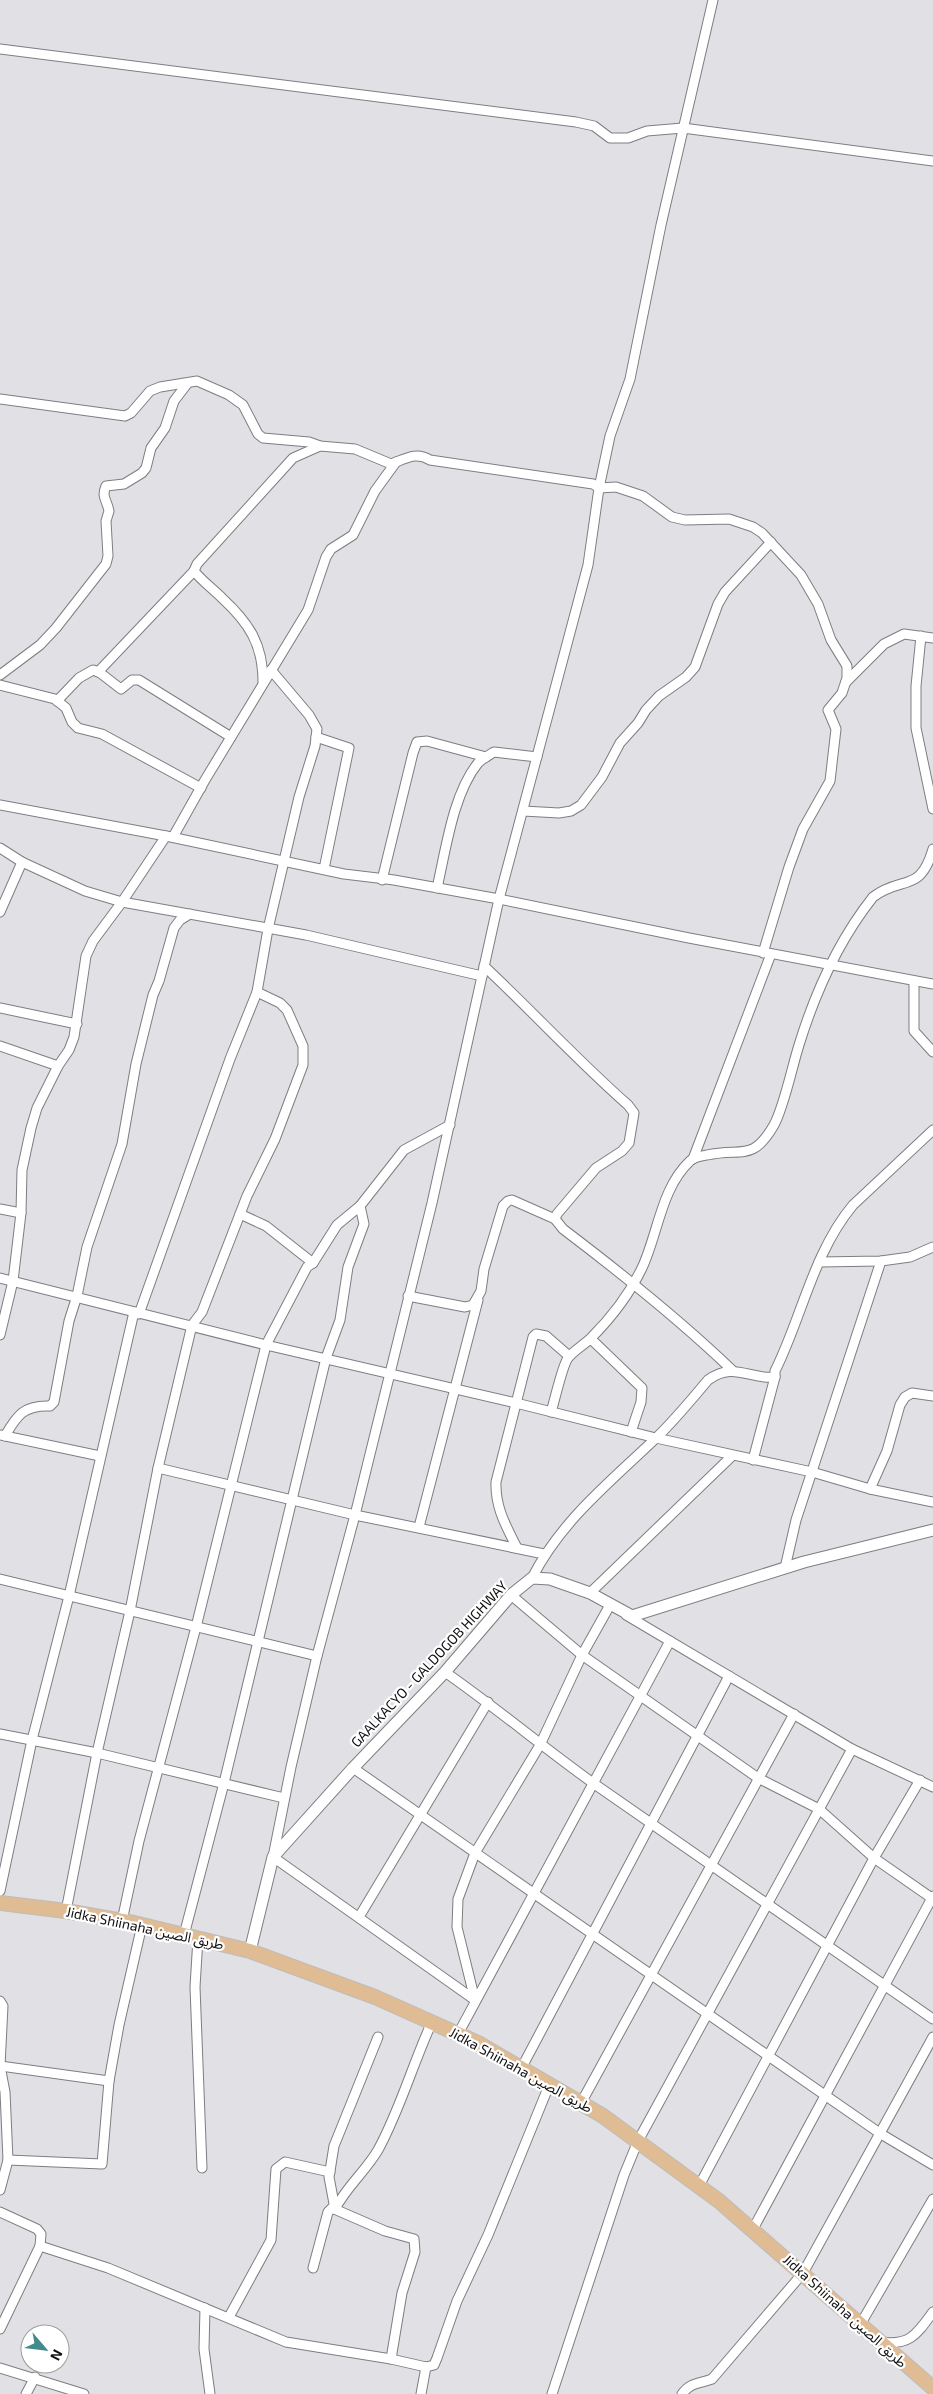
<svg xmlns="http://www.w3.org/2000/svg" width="933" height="2394" viewBox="0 0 933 2394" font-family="'Exo 2','Noto Sans Arabic',sans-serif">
	<rect width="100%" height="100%" fill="#e1e1e5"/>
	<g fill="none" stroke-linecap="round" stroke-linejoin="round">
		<!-- minor casing -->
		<g stroke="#7e7d81" stroke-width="11">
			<g id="minor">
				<path d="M713 0 661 225 630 379 610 436 599 488 616 487 643 496 672 517 685 520 729 519 753 527 762 533 801 575 818 604 831 640 847 666V678L842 693 828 710 836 729 830 781 803 829 789 867 763 953"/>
				<path d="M0 49 576 122 594 126 610 138H628L647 131 683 128 933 161"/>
				<path d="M0 399 125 416 131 413 150 391 160 387 197 381 229 395 243 405 258 434 263 438 309 442 320 446 355 449 391 464C405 459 416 451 430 460L593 484 599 488 588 565 499 899 432 1203 355 1515 317 1656 291 1767 273 1857 475 2000"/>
				<path d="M921 636 916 686V728L933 809"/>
				<path d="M98 672 194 571"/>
				<path d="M0 675 40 645 56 628 106 564 108 556 106 521 109 511C107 500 101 497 106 486L124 484 142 473 146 468 151 448 165 428 174 401 187 384"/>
				<path d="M263 682C263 644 249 623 222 598 213 589 202 581 194 571L197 564 293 458 320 446"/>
				<path d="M846 682 884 644 904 634 933 638"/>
				<path d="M0 685 55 699 66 708 72 722 78 728 102 734 201 788"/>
				<path d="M57 701 79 678 93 670 99 672 121 689 132 680H139L231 737"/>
				<path d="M316 737 349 748 324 869"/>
				<path d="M0 805 166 836 344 874 394 880 499 899 689 938 933 984"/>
				<path d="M523 811 559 813 571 811 581 805 602 777 620 743 638 723 646 710 659 696 686 677 695 667 718 604 725 592 771 542"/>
				<path d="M173 837 205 780 308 610 326 557 331 549 353 535 375 491 396 462"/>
				<path d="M0 848 22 862"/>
				<path d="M382 880 413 753 417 742 427 741 486 757"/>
				<path d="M437 888C446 849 453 794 478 763 482 759 489 755 494 752L537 757"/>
				<path d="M0 912 22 862 85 891 122 902 306 935 482 976"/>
				<path d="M484 966C533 1012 578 1061 628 1105L634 1113 629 1143 622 1151 596 1168 557 1214 555 1219"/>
				<path d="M914 981V1031L933 1052"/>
				<path d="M0 1008 77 1024"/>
				<path d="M0 1046 58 1066"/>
				<path d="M693 1159 771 954"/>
				<path d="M0 1209 21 1213"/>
				<path d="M240 1214 266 1226 313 1263"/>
				<path d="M819 1262 881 1261 910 1257 933 1247"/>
				<path d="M0 1278 266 1345 516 1403 656 1438 812 1472 870 1489 933 1502"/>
				<path d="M408 1296 465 1307 473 1305 481 1291 484 1269 503 1206 508 1201 512 1200 555 1219 563 1229C621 1273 679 1319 732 1370"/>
				<path d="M139 1314 230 1059 257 992 268 929 299 797 315 746 317 729 309 715 271 670"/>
				<path d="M0 1335 13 1281 21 1213 22 1170 31 1128 37 1108 58 1066 69 1050 74 1037 86 956 93 941 122 902 166 836"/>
				<path d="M591 1339 642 1388 641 1402 631 1432"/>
				<path d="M551 1412C555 1400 562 1366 568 1358 574 1350 584 1345 591 1338 612 1317 629 1295 642 1268 658 1234 661 1188 690 1161 694 1157 701 1156 707 1155 742 1147 752 1163 774 1125 784 1107 792 1067 799 1045 815 993 839 940 873 897 902 875 920 894 933 849"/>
				<path d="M0 1435 100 1456"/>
				<path d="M5 1436C17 1415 24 1405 50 1406L54 1402 69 1321 77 1296 87 1247 122 1144 136 1064 153 995 159 981 174 928 180 920 190 914"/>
				<path d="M753 1460 775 1377"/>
				<path d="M158 1468 355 1515 544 1554"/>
				<path d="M870 1489 887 1451 900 1405 905 1397 912 1393 933 1396"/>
				<path d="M419 1527 478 1300"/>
				<path d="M517 1548C506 1526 495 1507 496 1482L533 1337 536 1334 546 1336 569 1356"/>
				<path d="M785 1568 796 1520 881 1261"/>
				<path d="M532 1578C561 1521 609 1483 655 1439 674 1421 691 1400 708 1380 734 1361 749 1380 775 1377V1371C802 1317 813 1253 853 1205L933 1130"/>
				<path d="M0 1579 317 1656"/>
				<path d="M511 1595 582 1655 758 1778 819 1809 874 1858 933 1899"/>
				<path d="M593 1595 590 1593 732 1456"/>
				<path d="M626 1615 852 1749 933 1787"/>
				<path d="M445 1672C495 1707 543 1747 593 1783L933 2019"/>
				<path d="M0 1734 97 1753 284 1798"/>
				<path d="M353 1768 881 2134 933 2165"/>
				<path d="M0 1891 32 1740 69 1596 134 1312"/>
				<path d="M66 1911 97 1753 130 1611 158 1468 192 1325 202 1312 247 1196 275 1139 303 1065V1046L287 1010 280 1003 257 992"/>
				<path d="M359 1917 488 1702"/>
				<path d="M122 1921 139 1841 196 1627 266 1345 307 1267 313 1263 337 1225 360 1206 404 1150 450 1125"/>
				<path d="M184 1935 224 1783 326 1358 340 1320 348 1267 364 1224 360 1206"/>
				<path d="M198 1938 195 1987 202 2168"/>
				<path d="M475 2000 457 1927 458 1899 475 1853 540 1745 582 1655 610 1605"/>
				<path d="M0 2001 3 2006 0 2066 5 2092 8 2160 0 2190"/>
				<path d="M458 2034 670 1641"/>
				<path d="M0 2066 109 2081"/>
				<path d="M522 2067 729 1676"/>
				<path d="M581 2103 794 1714"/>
				<path d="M8 2160 102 2164 109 2081 119 2025 142 1925"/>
				<path d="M699 2186 874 1858 920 1780"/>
				<path d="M335 2209C347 2186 365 2172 378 2150 400 2110 413 2063 432 2022"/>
				<path d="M335 2209 329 2177 334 2146 378 2037"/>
				<path d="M0 2212 37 2229 41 2234 40 2246 0 2329"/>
				<path d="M753 2229 933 1896"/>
				<path d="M40 2246 108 2268 286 2342 391 2359 426 2367"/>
				<path d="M313 2268 328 2212 332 2208 385 2231 414 2239 415 2252 402 2293 391 2359"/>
				<path d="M205 2308 204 2349 210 2394"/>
				<path d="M229 2317 271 2240 276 2169 285 2162 330 2172"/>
				<path d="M860 2325 933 2199"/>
				<path d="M881 2342C910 2346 917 2334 933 2312"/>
				<path d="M0 2368 84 2394"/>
				<path d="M26 2394 35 2377"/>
				<path d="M421 2394 426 2367 434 2365 437 2358 457 2301 488 2235 550 2083"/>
				<path d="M552 2394 624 2175 638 2141 852 1749"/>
				<path d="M682 2394C691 2382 699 2384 712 2379L803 2273 933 2037"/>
			</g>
		</g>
		<!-- tertiary casing -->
		<g stroke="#7e7d81" stroke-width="13">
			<path id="tertiary" d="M250 1951 273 1857 353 1768 445 1672 511 1595 532 1578 550 1579 590 1593 632 1616 804 1562 933 1530"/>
		</g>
		<!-- primary casing -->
		<g stroke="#bcbcbc" stroke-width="16">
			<path id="primary" d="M0 1903 66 1911 134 1923 250 1951 375 1997 478 2043 603 2116 719 2201 933 2388"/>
		</g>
		<!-- minor -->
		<use href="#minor" stroke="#fff" stroke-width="9"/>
		<!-- tertiary -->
		<use href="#tertiary" stroke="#fff" stroke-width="11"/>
		<!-- primary -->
		<use href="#primary" stroke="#e0bc95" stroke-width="14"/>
	</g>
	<g text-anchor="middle" stroke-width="4.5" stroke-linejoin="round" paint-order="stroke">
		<!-- street labels -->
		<g font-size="14" fill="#101011" stroke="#fff">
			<text transform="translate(429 1664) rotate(-47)" y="5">GAALKACYO - GALDOGOB HIGHWAY</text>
			<text transform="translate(145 1928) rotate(12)" y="5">Jidka Shiinaha طريق الصين</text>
			<text transform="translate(521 2070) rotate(29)" y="5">Jidka Shiinaha طريق الصين</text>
			<text transform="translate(845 2311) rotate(42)" y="5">Jidka Shiinaha طريق الصين</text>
		</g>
	</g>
	<!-- north arrow -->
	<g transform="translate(45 2349) rotate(118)"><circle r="24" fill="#ffffff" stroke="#9f9fa0"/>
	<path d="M0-4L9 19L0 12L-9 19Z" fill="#438b8b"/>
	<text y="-8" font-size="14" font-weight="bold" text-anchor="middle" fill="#101011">N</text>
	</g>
</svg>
